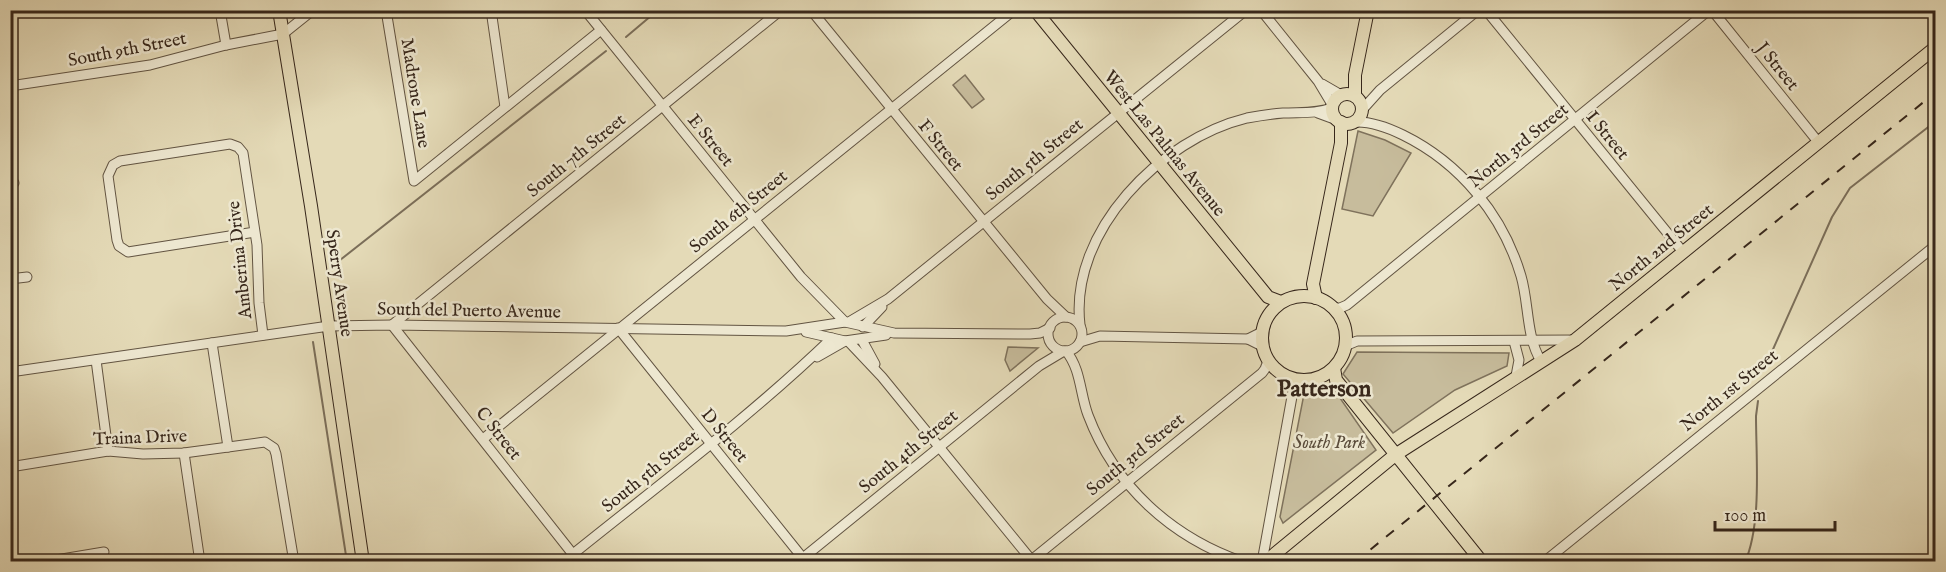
<svg xmlns="http://www.w3.org/2000/svg" width="1946" height="572" viewBox="0 0 1946 572" font-family="'IM FELL English',serif">
	<rect width="100%" height="100%" fill="#e4dab7"/>
	<filter id="stains"><feTurbulence type="fractalNoise" baseFrequency=".00333" numOctaves="4"/><feColorMatrix values="0 0 0 0 .2 0 0 0 0 .09 0 0 0 0 .02 0 0 0 .5 -.17"/></filter>
	<radialGradient id="worn" r=".72"><stop offset=".6" stop-color="#630" stop-opacity="0"/><stop offset="1" stop-color="#630" stop-opacity=".3"/></radialGradient>
	<!-- green -->
	<g fill="#c7bc9c" stroke="#7f725c" stroke-width="1.5">
		<path d="M965 75 984 99 972 108 953 85Z"/>
		<path d="M1358 131 1385 140 1411 153 1373 216 1342 209Z"/>
		<path d="M1008 347 1038 348 1010 371 1005 360Z"/>
		<path d="M1357 352 1509 353 1507 366 1455 390 1393 433 1343 374Z"/>
		<path d="M1331 385 1376 450 1283 523 1280 517 1304 394Z"/>
	</g>
	<g fill="none" stroke-linecap="round" stroke-linejoin="round">
		<!-- stream -->
		<g stroke="#7b6e59" stroke-width="2">
			<path d="M626 37 658 10"/>
			<path d="M335 264 606 51"/>
			<path d="M313 342 347 562"/>
			<path d="M1766 365 1832 217 1850 188 1936 121"/>
			<path d="M1745 562C1762 524 1756 458 1756 416L1758 401"/>
		</g>
		<!-- minor casing -->
		<g stroke="#625442" stroke-width="11">
			<g id="minor">
				<path d="M220 10 226 45"/>
				<path d="M386 10 414 181 601 30"/>
				<path d="M491 10 505 107"/>
				<path d="M585 10 801 277 845 322"/>
				<path d="M811 10 1047 299 1066 317"/>
				<path d="M1261 10 1318 81 1333 106"/>
				<path d="M1486 10 1683 252"/>
				<path d="M1712 10 1819 143"/>
				<path d="M1322 84 1341 95"/>
				<path d="M10 86 150 65 226 45 283 34 313 10"/>
				<path d="M1362 110 1380 90 1478 10"/>
				<path d="M1318 113 1337 120"/>
				<path d="M1354 122C1371 121 1387 127 1403 135 1460 163 1503 215 1521 276 1529 303 1526 337 1541 361"/>
				<path d="M10 183H14"/>
				<path d="M255 232 128 252 119 246 117 240 108 176 113 165 120 161 230 144 238 147 243 153 257 245 259 303 263 335"/>
				<path d="M10 279 27 277"/>
				<path d="M1333 308H1340L1347 305 1709 10"/>
				<circle cx="1065" cy="334" r="17"/>
				<path d="M849 322 888 299 1246 10"/>
				<path d="M392 325 781 10"/>
				<path d="M392 325 579 562"/>
				<path d="M1080 325C1069 231 1161 139 1247 118 1258 116 1271 114 1283 113 1300 112 1316 114 1332 108"/>
				<path d="M863 327 882 307"/>
				<path d="M618 328 806 562"/>
				<path d="M806 332 845 341 886 335"/>
				<path d="M1248 339 1262 346"/>
				<path d="M862 340 875 364"/>
				<path d="M848 341 882 377 1033 562"/>
				<path d="M1514 341 1519 360 1516 376"/>
				<path d="M1080 342 1100 336 1248 339 1262 332"/>
				<path d="M212 343 228 447"/>
				<path d="M1345 346 1357 341 1575 340"/>
				<path d="M1066 351C1081 369 1080 394 1088 415 1115 486 1171 537 1243 562"/>
				<path d="M817 357 845 341"/>
				<path d="M96 360 108 451"/>
				<path d="M10 372 329 326 392 325 786 331 845 322 894 333 1030 334 1040 333 1050 328"/>
				<path d="M1293 391 1296 385 1303 381"/>
				<path d="M483 439 1014 10"/>
				<path d="M184 453 200 562"/>
				<path d="M10 467 108 451 143 454 184 453 265 442 274 448 276 454 294 562"/>
				<path d="M573 554C660 484 751 416 832 338"/>
				<path d="M44 562 104 552"/>
				<path d="M798 562 1039 366 1064 351"/>
				<path d="M1029 562 1262 373 1265 369 1268 361"/>
				<path d="M1262 562 1293 391 1292 384 1286 377"/>
				<path d="M1544 562 1936 245"/>
			</g>
		</g>
		<!-- major casing -->
		<g stroke="#37271b" stroke-width="14">
			<g id="major">
				<path d="M279 10 311 206 363 562"/>
				<path d="M1035 10 1268 297 1281 302"/>
				<circle cx="1347" cy="109" r="15"/>
				<path d="M1355 96V75L1368 10"/>
				<circle cx="1304" cy="338" r="42"/>
				<path d="M1316 298 1313 284 1341 143V122"/>
				<path d="M1334 368 1336 380 1482 562"/>
				<path d="M1265 562 1395 455 1575 340 1936 47"/>
			</g>
		</g>
		<!-- minor -->
		<use href="#minor" stroke="#ede7d0" stroke-width="9"/>
		<!-- major -->
		<use href="#major" stroke="#e4dab7" stroke-width="12"/>
		<!-- rail -->
		<path stroke="#37271b" stroke-width="2" stroke-dasharray="10 10" stroke-linecap="butt" d="M1355 562 1936 92"/>
	</g>
	<g text-anchor="middle" stroke-width="5" stroke-linejoin="round" paint-order="stroke">
		<!-- street labels -->
		<g font-size="18" fill="#37271b" stroke="#ede7d0">
			<text transform="translate(127 49) rotate(-11)" y="6">South 9th Street</text>
			<text transform="translate(1778 66) rotate(51)" y="6">J Street</text>
			<text transform="translate(416 93) rotate(81)" y="6">Madrone Lane</text>
			<text transform="translate(1608 135) rotate(51)" y="6">I Street</text>
			<text transform="translate(711 140) rotate(51)" y="6">E Street</text>
			<text transform="translate(1165 143) rotate(51)" y="6">West Las Palmas Avenue</text>
			<text transform="translate(941 145) rotate(51)" y="6">F Street</text>
			<text transform="translate(1518 145) rotate(-39)" y="6">North 3rd Street</text>
			<text transform="translate(576 155) rotate(-39)" y="6">South 7th Street</text>
			<text transform="translate(1034 159) rotate(-39)" y="6">South 5th Street</text>
			<text transform="translate(738 211) rotate(-39)" y="6">South 6th Street</text>
			<text transform="translate(1661 247) rotate(-39)" y="6">North 2nd Street</text>
			<text transform="translate(239 260) rotate(-96)" y="6">Amberina Drive</text>
			<text transform="translate(340 283) rotate(82)" y="6">Sperry Avenue</text>
			<text transform="translate(469 310) rotate(1)" y="6">South del Puerto Avenue</text>
			<text transform="translate(1729 390) rotate(-39)" y="6">North 1st Street</text>
			<text transform="translate(499 433) rotate(52)" y="6">C Street</text>
			<text transform="translate(725 435) rotate(51)" y="6">D Street</text>
			<text transform="translate(140 437) rotate(-2)" y="6">Traina Drive</text>
			<text transform="translate(908 451) rotate(-39)" y="6">South 4th Street</text>
			<text transform="translate(1135 454) rotate(-39)" y="6">South 3rd Street</text>
			<text transform="translate(650 471) rotate(-39)" y="6">South 5th Street</text>
		</g>
		<!-- park labels -->
		<g font-size="18" font-style="italic" fill="#5b4c3b" stroke="#ede7d0">
			<text x="1329" y="448">South Park</text>
		</g>
		<!-- district labels -->
		<g font-size="24" font-weight="bold" fill="#37271b" stroke="#ede7d0">
			<text x="1324" y="396">Patterson</text>
		</g>
	</g>
	<!-- margin -->
	<rect width="1946" height="572" fill="none" stroke="#e4dab7" stroke-width="36"/>
	<rect x="12" y="12" width="1922" height="548" fill="none" stroke="#37271b" stroke-width="3"/>
	<rect x="18" y="18" width="1910" height="536" fill="none" stroke="#37271b" stroke-width="1.5"/>
	<!-- scale -->
	<path d="M1715 521v9h120v-9" fill="none" stroke="#37271b" stroke-width="3"/>
	<text x="1724" y="521" font-size="18" fill="#37271b" stroke="#ede7d0" stroke-width="4.5" paint-order="stroke">100 m</text>
	<rect width="100%" height="100%" filter="url(#stains)"/>
	<rect width="100%" height="100%" fill="url(#worn)"/>
</svg>
